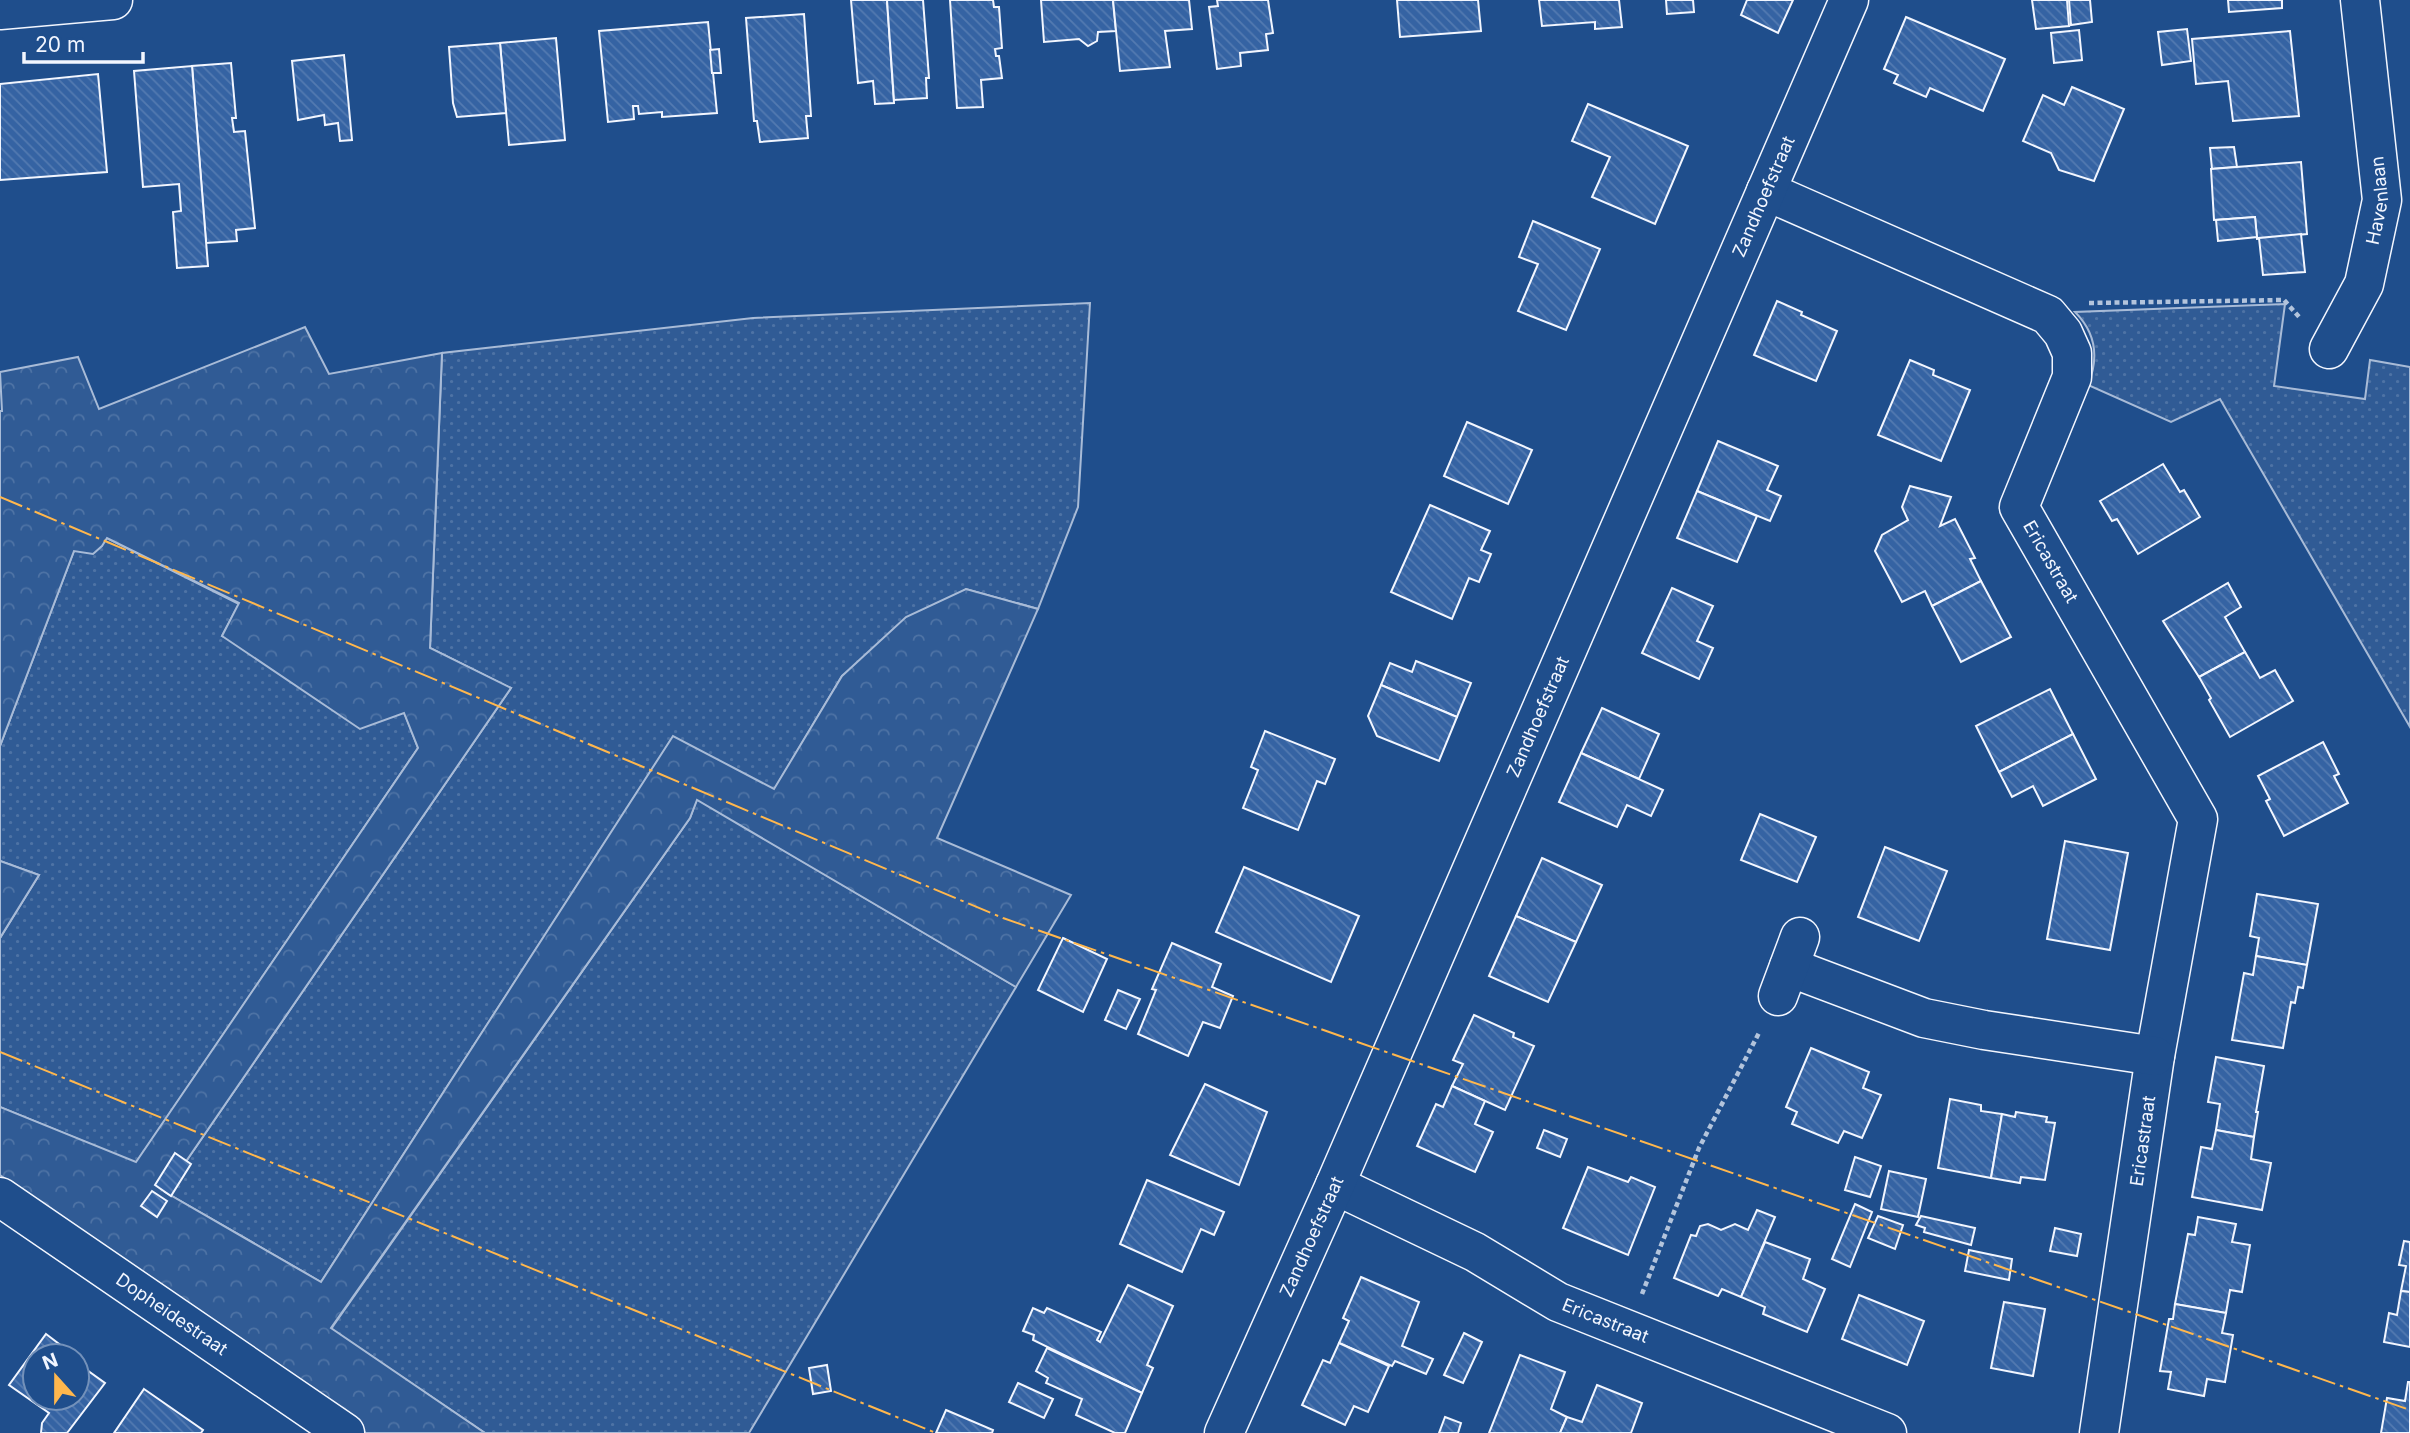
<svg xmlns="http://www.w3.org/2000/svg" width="2410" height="1433" viewBox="0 0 2410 1433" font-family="Inter,sans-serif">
	<defs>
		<pattern id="green-dots" width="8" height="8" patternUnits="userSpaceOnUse" patternTransform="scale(1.75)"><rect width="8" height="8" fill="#305b95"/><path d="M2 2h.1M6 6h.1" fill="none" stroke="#4e73a5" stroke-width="1.8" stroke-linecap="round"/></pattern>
		<pattern id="forest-crowns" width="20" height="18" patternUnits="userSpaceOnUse" patternTransform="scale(1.75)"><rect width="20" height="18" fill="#305b95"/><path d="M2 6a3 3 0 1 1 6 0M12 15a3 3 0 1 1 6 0" fill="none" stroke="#4e73a5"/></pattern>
		<pattern id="building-back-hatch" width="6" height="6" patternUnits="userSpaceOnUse" patternTransform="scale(1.75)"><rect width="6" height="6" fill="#3563a3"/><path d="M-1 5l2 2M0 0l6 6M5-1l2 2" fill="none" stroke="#537ab1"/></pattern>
	</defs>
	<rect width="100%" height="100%" fill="#1f4e8c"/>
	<!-- green -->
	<g fill="url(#green-dots)" stroke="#a8bbd7" stroke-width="2">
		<path d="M1090 303 1078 507 1038 609 966 589 842 676 774 790 673 737 321 1282 165 1192 511 688 430 648 442 353 753 318Z"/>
		<path d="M2285 304 2274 386 2365 399 2370 360 2410 367V727L2220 399 2171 422 2088 385C2099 358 2096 333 2075 312Z"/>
		<path d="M107 538 239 604 222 636 404 712 418 748 136 1163 0 1107V938L39 875 0 861V746L74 551Z"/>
		<path d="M697 799 1016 987 749 1433H485L331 1329 690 818Z"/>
	</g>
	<!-- forest -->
	<g fill="url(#forest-crowns)" stroke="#a8bbd7" stroke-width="2">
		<path d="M305 327 329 374 442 353 430 648 511 688 165 1192 321 1282 673 736 774 789 842 676 906 617 966 589 1038 609 937 838 1071 895 1016 987 697 800 690 818 331 1328 485 1433H366L274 1371 0 1175V1107L136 1162 418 748 404 713 360 729 222 636 239 603 107 538 102 546 93 554 74 551 0 746V411H2L0 372 78 357 99 409Z"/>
		<path d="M0 861 39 875 0 938Z"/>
	</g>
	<!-- building -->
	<g fill="url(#building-back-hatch)" stroke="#f2f6ff" stroke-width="2">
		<path d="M851 0H887L894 103 875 104 873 81 858 83Z"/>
		<path d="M887 0H923L929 78H926L927 98 894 100Z"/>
		<path d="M950 0H993L994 7H999L1002 48 995 49 996 56H999L1002 78 981 80 983 107 957 108Z"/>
		<path d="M1041 0H1113L1116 31 1098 32 1097 41 1088 46 1079 39 1044 42Z"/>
		<path d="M1113 0H1189L1192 29 1165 31 1170 67 1120 71Z"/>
		<path d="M1217 0H1268L1273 33 1266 34 1268 50 1240 53 1241 66 1217 69 1209 7 1218 6Z"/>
		<path d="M1397 0H1478L1481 31 1400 37Z"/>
		<path d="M1539 0H1619L1622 27 1595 29V22L1542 26Z"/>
		<path d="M1666 0H1693L1694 12 1667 14Z"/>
		<path d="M1747 0H1793L1778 33 1741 15Z"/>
		<path d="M2032 0H2067L2069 26 2036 29Z"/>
		<path d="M2069 0H2090L2092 22 2071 25Z"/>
		<path d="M2228 0H2282V8L2229 12Z"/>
		<path d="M804 14 811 116H806L808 138 760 142 757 121H754L746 18Z"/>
		<path d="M1906 17 2005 59 1983 111 1930 88 1926 97 1894 83 1898 75 1884 69Z"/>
		<path d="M708 22 717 113 662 117V112L639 114 638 106H633L634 119 608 122 599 31Z"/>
		<path d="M2187 29 2191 61 2162 65 2158 32Z"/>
		<path d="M2079 30 2082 60 2054 63 2051 33Z"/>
		<path d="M2290 31 2299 116 2233 121 2228 81 2196 84 2192 39Z"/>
		<path d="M556 38 565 140 509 145 500 43Z"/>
		<path d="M500 43 506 113 457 117 453 103 449 47Z"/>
		<path d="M719 49 721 73H712L710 50Z"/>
		<path d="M344 55 352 140 340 141 338 123 325 125 324 115 298 120 292 61Z"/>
		<path d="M231 63 236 118H232L234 132 245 131 255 228 236 230 237 241 206 243 192 66Z"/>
		<path d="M192 66 208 266 177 268 173 212 181 211 179 184 143 187 134 71Z"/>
		<path d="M98 74 107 172 0 180V84Z"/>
		<path d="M2072 87 2124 109 2094 181 2059 170 2051 153 2023 141 2043 95 2064 105Z"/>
		<path d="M1588 104 1688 146 1655 224 1592 197 1610 157 1572 141Z"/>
		<path d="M2234 147 2237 167 2212 169 2210 148Z"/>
		<path d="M2301 162 2307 234 2257 239 2255 217 2214 220 2211 169Z"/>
		<path d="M2255 217 2257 237 2218 241 2216 220Z"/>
		<path d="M1533 221 1600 249 1566 330 1518 311 1538 264 1519 257Z"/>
		<path d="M2301 234 2305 272 2263 275 2259 238Z"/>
		<path d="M1777 301 1802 312 1801 315 1837 331 1816 381 1754 355Z"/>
		<path d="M1910 360 1934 370 1933 375 1970 390 1941 461 1878 435Z"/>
		<path d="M1467 422 1532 450 1508 504 1444 476Z"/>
		<path d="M1718 441 1778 466 1767 490 1781 496 1770 521 1697 491Z"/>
		<path d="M2163 464 2180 492 2184 490 2200 517 2138 554 2117 519 2112 521 2100 501Z"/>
		<path d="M1910 486 1951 497 1940 526 1955 519 1975 558 1970 559 1981 581 1932 606 1925 591 1902 602 1875 551 1882 535 1908 520 1902 507Z"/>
		<path d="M1697 491 1757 516 1737 562 1677 538Z"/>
		<path d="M1430 505 1490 531 1481 550 1491 554 1479 582 1469 578 1452 619 1391 592Z"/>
		<path d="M1981 581 2011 637 1961 662 1932 606Z"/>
		<path d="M2228 583 2241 607 2225 617 2245 652 2199 677 2163 621Z"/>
		<path d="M1672 588 1713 606 1697 641 1713 648 1699 679 1642 653Z"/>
		<path d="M2245 652 2260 678 2275 670 2293 701 2230 737 2209 700 2211 698 2199 677Z"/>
		<path d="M1416 661 1471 683 1457 717 1381 685 1390 663 1412 672Z"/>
		<path d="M1381 685 1457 717 1439 761 1377 736 1368 716Z"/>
		<path d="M2050 689 2073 734 1999 772 1976 726Z"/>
		<path d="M1602 708 1659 734 1639 779 1581 753Z"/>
		<path d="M1265 731 1335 759 1325 784 1317 781 1298 830 1243 808 1258 770 1251 767Z"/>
		<path d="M2073 734 2096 779 2043 806 2033 786 2012 797 1999 772Z"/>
		<path d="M2323 742 2339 774 2334 776 2348 803 2284 836 2266 801 2270 799 2258 776Z"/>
		<path d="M1581 753 1663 790 1651 816 1627 805 1617 827 1559 802Z"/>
		<path d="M1760 814 1816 837 1797 882 1741 860Z"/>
		<path d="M2065 841 2128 853 2110 950 2047 939Z"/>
		<path d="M1885 847 1947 871 1919 941 1858 917Z"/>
		<path d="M1542 858 1602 885 1576 942 1516 916Z"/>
		<path d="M1244 867 1359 916 1331 982 1216 932Z"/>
		<path d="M2257 894 2318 904 2307 965 2256 956 2259 938 2250 936Z"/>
		<path d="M1516 916 1576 942 1548 1002 1489 976Z"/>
		<path d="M1063 938 1107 959 1083 1012 1038 990Z"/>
		<path d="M1172 943 1221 964 1212 987 1233 996 1220 1028 1203 1022 1188 1056 1138 1034 1156 990 1152 989Z"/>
		<path d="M2256 956 2307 965 2303 988 2298 987 2295 1003 2291 1002 2283 1048 2232 1040 2244 973 2253 975Z"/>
		<path d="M1118 990 1140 999 1126 1029 1105 1020Z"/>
		<path d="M1474 1015 1514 1033 1513 1037 1534 1046 1505 1110 1452 1086 1463 1064 1453 1060Z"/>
		<path d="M1811 1048 1869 1072 1863 1088 1881 1095 1862 1138 1844 1131 1838 1143 1792 1124 1797 1112 1786 1107Z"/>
		<path d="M2216 1057 2264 1066 2256 1112H2258L2254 1137 2216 1130 2220 1104 2208 1102Z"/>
		<path d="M1205 1084 1267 1112 1239 1185 1170 1155Z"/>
		<path d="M1452 1086 1485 1101 1475 1124 1493 1132 1475 1172 1417 1146 1436 1104 1443 1107Z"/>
		<path d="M1950 1099 1981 1105V1111L2002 1114 1991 1178 1938 1168Z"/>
		<path d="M2016 1112 2047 1117 2046 1122 2055 1123 2045 1180 2021 1177 2020 1183 1991 1178 2002 1114 2015 1117Z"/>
		<path d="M1544 1130 1567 1139 1560 1157 1537 1148Z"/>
		<path d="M2216 1130 2254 1137 2251 1159 2271 1163 2262 1210 2192 1197 2201 1147 2212 1149Z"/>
		<path d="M175 1153 191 1164 171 1196 155 1185Z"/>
		<path d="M1855 1157 1881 1166 1870 1197 1845 1190Z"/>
		<path d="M1588 1167 1628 1182 1631 1177 1655 1187 1628 1255 1563 1228Z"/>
		<path d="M1889 1171 1926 1179 1918 1217 1881 1209Z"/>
		<path d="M1147 1180 1224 1212 1214 1235 1201 1229 1182 1272 1120 1244Z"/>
		<path d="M152 1191 167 1201 157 1217 141 1206Z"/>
		<path d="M1855 1204 1872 1212 1850 1267 1832 1259Z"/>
		<path d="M1757 1210 1775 1217 1741 1297 1722 1289 1718 1296 1674 1278 1691 1235 1696 1236 1700 1226 1708 1224 1721 1230 1735 1224 1748 1230Z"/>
		<path d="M1878 1216 1903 1225 1895 1249 1868 1238Z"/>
		<path d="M1921 1216 1975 1228 1971 1245 1924 1232 1925 1228 1916 1225Z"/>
		<path d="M2198 1217 2236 1224 2232 1242 2250 1245 2242 1292 2230 1290 2226 1313 2175 1304 2188 1234 2195 1235Z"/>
		<path d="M2055 1228 2081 1234 2077 1256 2050 1251Z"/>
		<path d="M2404 1241 2410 1242V1292L2401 1291 2406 1266 2399 1265Z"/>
		<path d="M1765 1242 1810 1259 1803 1279 1825 1289 1807 1332 1763 1314 1765 1307 1741 1297Z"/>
		<path d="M1969 1250 2012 1259 2009 1280 1965 1271Z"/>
		<path d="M1361 1277 1419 1302 1402 1346 1433 1359 1426 1374 1395 1361 1392 1366 1339 1343 1349 1321 1343 1318Z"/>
		<path d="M1128 1285 1173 1306 1147 1365 1153 1368 1142 1393 1033 1340 1034 1335 1023 1331 1033 1308 1044 1313 1047 1308 1101 1332 1097 1340 1100 1342Z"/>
		<path d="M2401 1291 2410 1292V1347L2384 1342 2389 1313 2397 1315Z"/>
		<path d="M1859 1295 1924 1321 1907 1365 1842 1339Z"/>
		<path d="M2004 1302 2045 1309 2033 1376 1991 1368Z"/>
		<path d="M2175 1304 2226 1313 2222 1333 2233 1335 2225 1382 2207 1379 2204 1396 2168 1389 2171 1372 2160 1371 2169 1319H2173Z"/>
		<path d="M1464 1333 1482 1342 1463 1383 1444 1375Z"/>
		<path d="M46 1334 67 1350 64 1354 67 1356H35V1398H77V1363L105 1383 67 1433H41L42 1423 49 1413 9 1385Z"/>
		<path d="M1339 1343 1389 1366 1368 1412 1354 1406 1345 1425 1302 1405 1323 1360 1330 1363Z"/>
		<path d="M1047 1348 1142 1393 1125 1433H1115L1076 1415 1082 1399 1046 1383 1048 1378 1036 1371Z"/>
		<path d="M1520 1355 1565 1372 1551 1409 1567 1417 1560 1433H1489Z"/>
		<path d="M827 1365 831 1391 813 1394 809 1368Z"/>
		<path d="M2408 1382H2410V1433H2381L2387 1398 2405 1401Z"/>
		<path d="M1018 1383 1053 1399 1044 1418 1009 1402Z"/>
		<path d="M1597 1385 1642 1403 1631 1433H1560L1567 1417 1582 1422Z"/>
		<path d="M144 1389 203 1430 201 1433H114Z"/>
		<path d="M946 1410 993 1430 992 1433H936Z"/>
		<path d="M1445 1417 1461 1423 1458 1433H1439Z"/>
	</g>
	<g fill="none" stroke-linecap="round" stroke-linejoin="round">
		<!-- minor casing -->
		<g stroke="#f2f6ff" stroke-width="41">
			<g id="minor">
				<path d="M0 10 113 0"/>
				<path id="s1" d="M1766 191 2048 315 2063 333 2072 353V377L2019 507 2198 819 2155 1056 2099 1433"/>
				<path id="s2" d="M2329 349 2364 284 2382 200 2360 0"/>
				<path d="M1789 967 1924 1018 1984 1030 2155 1056"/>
				<path d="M1778 996 1800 937"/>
				<path id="s3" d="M1335 1185 1475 1252 1558 1302 1887 1433"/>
				<path id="s4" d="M0 1197 345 1433"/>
				<path id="s5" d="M1224 1433 1335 1185 1849 0"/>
			</g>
		</g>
		<!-- path -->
		<g stroke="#b3c4dc" stroke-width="4.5" stroke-dasharray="5 3.5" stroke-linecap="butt">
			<path d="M2089 303 2284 300 2300 318"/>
			<path d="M1642 1294 1699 1148 1760 1031"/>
		</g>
		<!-- minor -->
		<use href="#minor" stroke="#1f4e8c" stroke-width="38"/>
		<!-- power -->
		<g stroke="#ffb74d" stroke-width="2" stroke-dasharray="24 5 3.5 5" stroke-linecap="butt">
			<path d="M0 497 1003 918 2410 1410"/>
			<path d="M0 1052 936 1433"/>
		</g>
	</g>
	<g text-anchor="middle" stroke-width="5" stroke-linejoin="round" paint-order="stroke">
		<!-- street labels -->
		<g font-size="18" fill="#f2f6ff" stroke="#1f4e8c">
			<text dy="6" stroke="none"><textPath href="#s5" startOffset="1349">Zandhoefstraat</textPath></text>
			<text dy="6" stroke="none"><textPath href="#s2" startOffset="159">Havenlaan</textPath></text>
			<text dy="6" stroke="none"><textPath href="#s1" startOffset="581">Ericastraat</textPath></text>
			<text dy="6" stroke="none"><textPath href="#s5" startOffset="782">Zandhoefstraat</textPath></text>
			<text transform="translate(2143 1141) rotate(-82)" y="6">Ericastraat</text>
			<text dy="6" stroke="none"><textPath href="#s5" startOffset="215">Zandhoefstraat</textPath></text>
			<text dy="6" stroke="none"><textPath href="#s4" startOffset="208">Dopheidestraat</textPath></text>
			<text dy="6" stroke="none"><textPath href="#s3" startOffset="303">Ericastraat</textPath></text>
		</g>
	</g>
	<!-- north arrow -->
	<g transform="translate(56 1377) rotate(339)"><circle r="33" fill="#1f4e8c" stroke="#7391ba" stroke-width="2"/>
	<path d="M0-5L12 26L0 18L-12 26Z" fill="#ffb74d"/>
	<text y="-10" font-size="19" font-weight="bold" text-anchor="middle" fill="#f2f6ff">N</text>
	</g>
	<!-- scale -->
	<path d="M24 52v10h119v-10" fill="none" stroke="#f2f6ff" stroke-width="3.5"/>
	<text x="35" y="52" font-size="21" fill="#f2f6ff" stroke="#1f4e8c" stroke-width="5" paint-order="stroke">20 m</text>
</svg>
